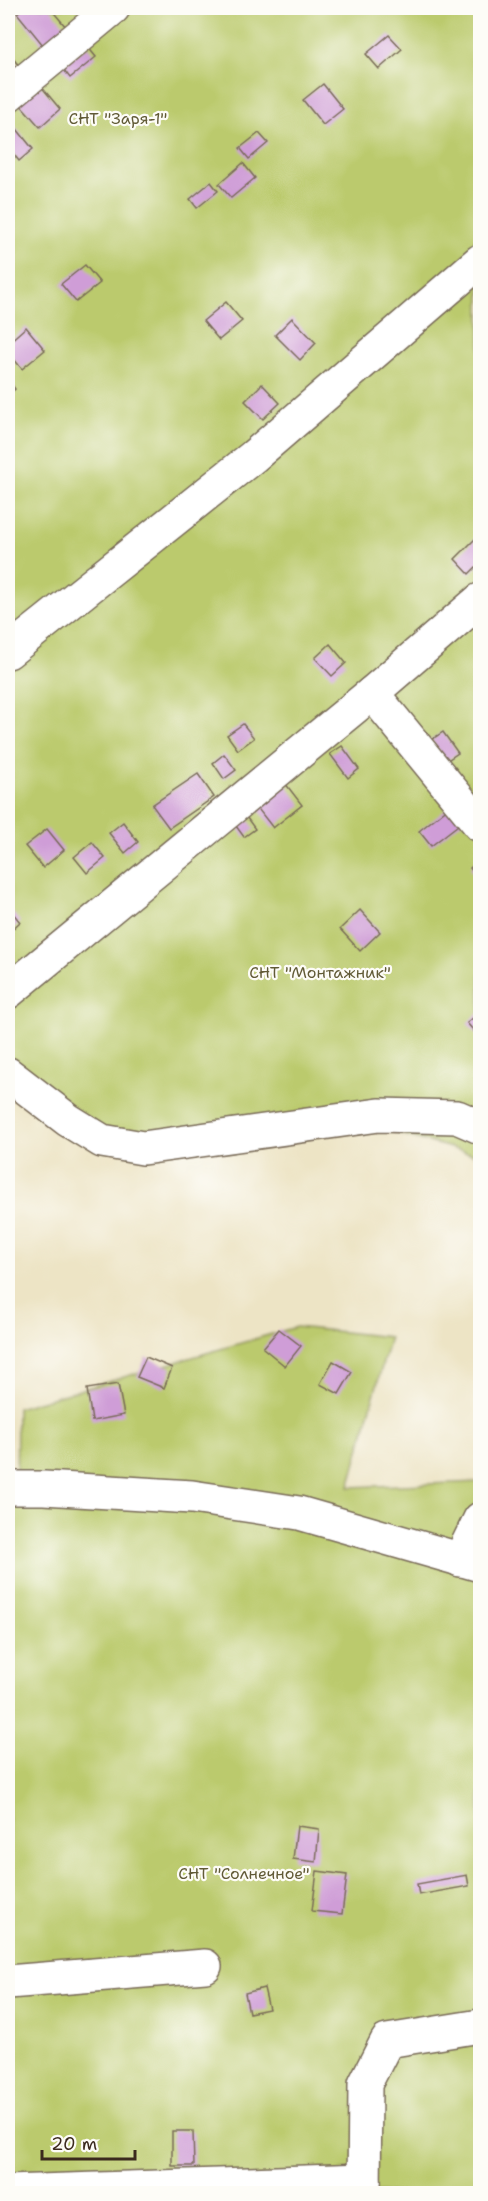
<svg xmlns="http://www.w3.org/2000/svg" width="488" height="2201" viewBox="0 0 488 2201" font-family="'Shantell Sans',sans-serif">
	<rect width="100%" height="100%" fill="#fdfcf7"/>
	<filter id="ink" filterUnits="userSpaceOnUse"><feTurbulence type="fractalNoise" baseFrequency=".0167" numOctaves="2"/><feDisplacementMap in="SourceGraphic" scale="12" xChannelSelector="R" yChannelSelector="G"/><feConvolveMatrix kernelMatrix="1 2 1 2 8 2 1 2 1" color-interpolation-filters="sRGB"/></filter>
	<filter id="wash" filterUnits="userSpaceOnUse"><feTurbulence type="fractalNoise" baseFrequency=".008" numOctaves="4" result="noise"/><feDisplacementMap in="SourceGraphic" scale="24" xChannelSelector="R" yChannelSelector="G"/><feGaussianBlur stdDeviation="1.35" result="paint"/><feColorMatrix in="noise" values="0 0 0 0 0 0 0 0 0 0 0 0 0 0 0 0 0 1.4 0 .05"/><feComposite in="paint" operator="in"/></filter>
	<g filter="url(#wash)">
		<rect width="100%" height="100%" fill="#ede4c5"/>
		<!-- green -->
		<g fill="#bbca6d" stroke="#7b7a46" stroke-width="1.5">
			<path d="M8 8H480V1163L476 1155 376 1127 131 1155 8 1060Z"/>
			<path d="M296 1327 390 1337 349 1487 480 1482V2193H8V1506H16L17 1408Z"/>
		</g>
		<g id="blocks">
			<!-- building -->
			<g fill="#cf9dd7">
				<path d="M24 8H50L66 27 43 45 17 13Z"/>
				<path d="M389 35 402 49 379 69 366 54Z"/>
				<path d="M87 46 96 57 70 78 61 66Z"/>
				<path d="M8 52 19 66 8 75Z"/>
				<path d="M323 84 343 109 323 125 303 100Z"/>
				<path d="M40 85 60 109 40 127 19 103Z"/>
				<path d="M8 118 33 149 19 161 8 147Z"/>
				<path d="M259 133 268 143 249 159 240 148Z"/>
				<path d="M243 163 255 178 231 198 219 184Z"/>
				<path d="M211 182 218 191 197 208 190 199Z"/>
				<path d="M85 265 100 283 76 302 61 284Z"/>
				<path d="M226 302 242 321 219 340 203 321Z"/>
				<path d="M292 318 316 343 300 360 275 335Z"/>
				<path d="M26 327 45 350 22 369 8 352V343Z"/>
				<path d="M8 379 15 389 8 395Z"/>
				<path d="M262 384 280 403 263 419 245 401Z"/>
				<path d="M477 537 480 540V563L469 574 455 559Z"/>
				<path d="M330 644 346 663 332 676 315 658Z"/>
				<path d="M243 724 254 738 238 750 227 735Z"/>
				<path d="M443 732 458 753 446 761 431 740Z"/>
				<path d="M342 746 359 769 348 778 330 754Z"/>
				<path d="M224 754 236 770 224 779 213 763Z"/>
				<path d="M198 774 214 797 169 828 152 805Z"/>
				<path d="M285 783 302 805 273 828 255 805Z"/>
				<path d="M449 807 462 822 431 846 419 831Z"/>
				<path d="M244 814 255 829 244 837 233 822Z"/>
				<path d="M123 822 138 842 125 853 109 833Z"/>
				<path d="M47 829 64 850 43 868 25 846Z"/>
				<path d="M92 842 105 858 87 873 74 857Z"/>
				<path d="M480 859V880L470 868Z"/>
				<path d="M8 907 20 922 8 933Z"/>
				<path d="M360 910 380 932 360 951 340 929Z"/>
				<path d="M479 1013 480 1015V1038L467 1023Z"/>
				<path d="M279 1329 301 1346 285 1366 263 1348Z"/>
				<path d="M146 1357 172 1368 164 1388 137 1377Z"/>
				<path d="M333 1361 352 1372 339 1394 320 1384Z"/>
				<path d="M118 1384 124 1415 92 1421 87 1389Z"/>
				<path d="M297 1826 319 1829 316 1862 293 1859Z"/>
				<path d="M317 1871 347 1875 342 1914 312 1911Z"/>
				<path d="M467 1875 469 1886 419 1895 417 1884Z"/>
				<path d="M264 1988 269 2009 249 2013 245 1993Z"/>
				<path d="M172 2131H193L194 2166H172Z"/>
			</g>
		</g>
	</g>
	<g filter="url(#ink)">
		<use href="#blocks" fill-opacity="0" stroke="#796b58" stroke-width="1.5"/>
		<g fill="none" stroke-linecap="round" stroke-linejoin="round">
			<!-- minor casing -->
			<g stroke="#796b58" stroke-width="36">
				<g id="minor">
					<path d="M8 95 113 8"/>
					<path d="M8 652 254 456 480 261"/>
					<path d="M372 693 480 825"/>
					<path d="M8 992 372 693 480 600"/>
					<path d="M8 1074 68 1120 102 1141 143 1148 379 1115 457 1117 480 1127"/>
					<path d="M8 1488H44L192 1497 299 1513 480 1565"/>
					<path d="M460 1560 480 1519"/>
					<path d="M8 1982 205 1966"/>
					<path d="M8 2192 364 2180"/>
					<path d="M364 2194 365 2084 387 2041 480 2026"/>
				</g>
			</g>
			<!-- minor -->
			<use href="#minor" stroke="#fff" stroke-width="33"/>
		</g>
	</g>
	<g text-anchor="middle" stroke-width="4.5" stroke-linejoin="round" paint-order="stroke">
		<!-- park labels -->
		<g font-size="16" fill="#615a36" stroke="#fdfcf7">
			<text x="118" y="124">СНТ "Заря-1"</text>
			<text x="320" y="978">СНТ "Монтажник"</text>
			<text x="244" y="1879">СНТ "Солнечное"</text>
		</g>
	</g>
	<!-- margin -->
	<rect width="488" height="2201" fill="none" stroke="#fdfcf7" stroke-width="30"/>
	<!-- scale -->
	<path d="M42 2150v9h93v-9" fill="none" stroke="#3b2a1e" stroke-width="3"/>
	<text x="51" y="2150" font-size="18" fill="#3b2a1e" stroke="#fdfcf7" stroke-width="4.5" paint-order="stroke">20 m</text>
</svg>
